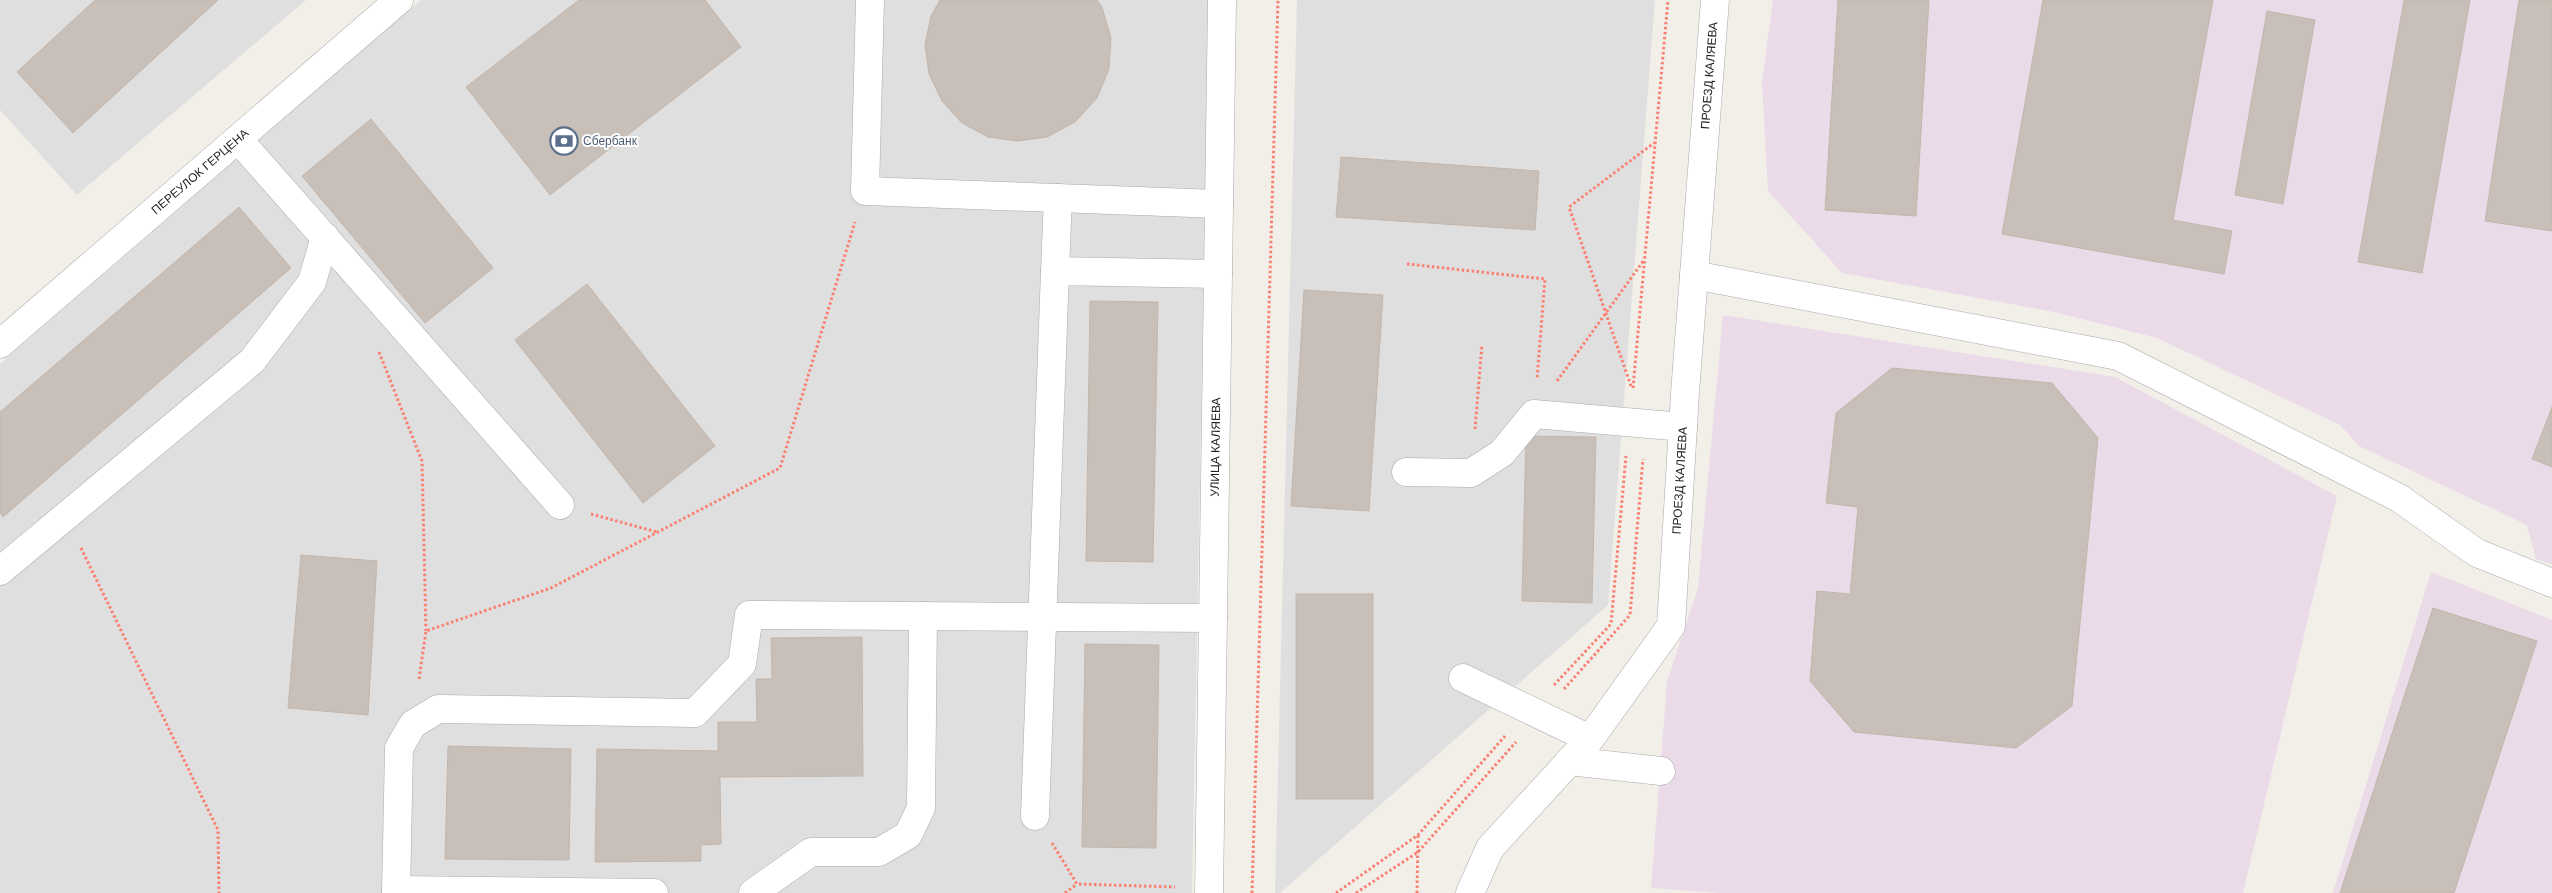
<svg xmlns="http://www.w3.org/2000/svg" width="2552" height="893" viewBox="0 0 2552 893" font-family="'DM Sans',sans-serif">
	<rect width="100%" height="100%" fill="#f2efe9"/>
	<!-- residential -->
	<g fill="#e0dfdf">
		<path d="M0 0H306L77 195 0 110Z"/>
		<path d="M421 0H1209L1192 893H0V364Z"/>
		<path d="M1297 0H1655L1608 605 1280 893H1275Z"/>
	</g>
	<!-- industrial -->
	<g fill="#ebdbe8">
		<path d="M1773 0H2552V564L2536 559 2527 525 2359 446 2340 425 2157 338 2054 312 1842 273 1768 191 1762 82Z"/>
		<path d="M1723 315 2115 377 2337 496 2243 893H1721L1651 888 1667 682 1698 588Z"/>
		<path d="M2431 572 2552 620V893H2333Z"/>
	</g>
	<!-- building -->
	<g fill="#c7bfb8" stroke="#c4b6ab">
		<path d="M95 0H218L73 133 17 72Z"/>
		<path d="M579 0H705L741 47 550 195 466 87Z"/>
		<path d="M940 0H1097L1102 7 1111 38 1109 69 1097 98 1075 122 1047 137 1018 141 988 137 962 123 942 101 929 74 925 45 931 16Z"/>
		<path d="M1838 0H1929L1916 216 1825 210Z"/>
		<path d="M2043 0H2213L2173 220 2232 231 2224 274 2002 234Z"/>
		<path d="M2404 0H2470L2422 273 2358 262Z"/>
		<path d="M2519 0H2552V231L2485 221Z"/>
		<path d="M2267 11 2315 20 2283 204 2235 195Z"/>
		<path d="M371 119 493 268 425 323 302 176Z"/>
		<path d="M1341 157 1539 171 1535 230 1336 217Z"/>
		<path d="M239 207 291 268 3 517 0 513V412Z"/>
		<path d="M587 284 715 446 643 503 515 340Z"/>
		<path d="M1304 290 1383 295 1369 511 1291 506Z"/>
		<path d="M1090 301 1158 302 1153 562 1086 561Z"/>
		<path d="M1892 368 2052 383 2098 438 2072 706 2016 748 1854 732 1810 681 1817 591 1850 594 1858 507 1826 503 1836 413Z"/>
		<path d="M2552 407V467L2532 459Z"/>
		<path d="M1526 436 1596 437 1592 603 1522 601Z"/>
		<path d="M301 555 377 561 368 715 288 708Z"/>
		<rect x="1296" y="594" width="77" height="205"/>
		<path d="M2433 608 2537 641 2454 893H2340Z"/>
		<path d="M862 637 863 776 720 777 721 844 701 845V861L595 862 597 749 718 751V722H757L756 679H772L771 638Z"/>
		<path d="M1085 644 1159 645 1156 848 1082 847Z"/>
		<path d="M448 746 571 749 569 860 445 859Z"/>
	</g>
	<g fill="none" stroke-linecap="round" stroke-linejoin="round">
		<!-- minor casing -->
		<g stroke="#a9a9a9" stroke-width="29">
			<g id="minor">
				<path d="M870 0 865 191 1219 204"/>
				<path d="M238 139 560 505"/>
				<path d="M1055 271 1058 198"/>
				<path d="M1694 275 2118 356 2399 498 2477 553 2552 583"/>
				<path id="s1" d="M0 344 399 0"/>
				<path d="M1406 472 1471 473 1502 453 1534 414 1683 427"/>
				<path d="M0 571 252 361 312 282 325 237"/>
				<path d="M1463 678 1590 739"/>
				<path d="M1569 761 1661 771"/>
				<path d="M1035 816 1055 271 1218 274"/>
				<path d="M396 890 654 893"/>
				<path d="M396 893 399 748 413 724 438 709 695 713 742 664 749 615 1213 618"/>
				<path d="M753 893 811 852H879L908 835 921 808 923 616"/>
				<path id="s2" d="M1209 893 1222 0"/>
				<path id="s3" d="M1470 893 1490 848 1590 739 1671 626 1685 393 1715 0"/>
			</g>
		</g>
		<!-- path -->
		<g stroke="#fa8072" stroke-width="3" stroke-dasharray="2.5 2.5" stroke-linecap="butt">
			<path d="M1407 264 1545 279 1537 379"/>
			<path d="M379 352 422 461 426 631"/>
			<path d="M1557 381 1644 260"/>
			<path d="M1631 386 1569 207 1654 143"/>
			<path d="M1633 388 1668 0"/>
			<path d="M1475 429 1482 345"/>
			<path d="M591 514 657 532"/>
			<path d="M81 548 218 830 219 893"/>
			<path d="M419 679 426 631 551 588 780 468 855 222"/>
			<path d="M1554 685 1611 624 1626 456"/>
			<path d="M1564 689 1630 615 1643 459"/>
			<path d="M1052 843 1077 884 1175 887"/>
			<path d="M1065 893 1077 884"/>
			<path d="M1252 893 1278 0"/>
			<path d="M1336 893 1418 835 1505 736"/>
			<path d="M1356 893 1418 852 1516 742"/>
			<path d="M1417 893 1418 835"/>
		</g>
		<!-- minor -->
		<use href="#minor" stroke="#fff" stroke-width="28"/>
	</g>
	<!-- icons -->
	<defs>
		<g id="bank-ring" transform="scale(1.4375)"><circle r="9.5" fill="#fff" stroke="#5c6f8a" stroke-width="1.5"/><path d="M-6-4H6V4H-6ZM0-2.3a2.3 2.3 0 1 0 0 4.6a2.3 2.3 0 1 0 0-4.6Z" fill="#5c6f8a"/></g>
	</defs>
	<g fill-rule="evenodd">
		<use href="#bank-ring" x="564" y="141"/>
	</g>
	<g text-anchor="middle" stroke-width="4" stroke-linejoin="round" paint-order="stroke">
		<!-- street labels -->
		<g font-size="12" fill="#222" stroke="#fff">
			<text dy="4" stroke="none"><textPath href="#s3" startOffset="888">ПРОЕЗД КАЛЯЕВА</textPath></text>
			<text dy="4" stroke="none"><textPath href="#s1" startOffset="264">ПЕРЕУЛОК ГЕРЦЕНА</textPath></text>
			<text dy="4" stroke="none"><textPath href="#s2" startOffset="446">УЛИЦА КАЛЯЕВА</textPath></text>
			<text dy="4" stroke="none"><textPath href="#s3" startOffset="482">ПРОЕЗД КАЛЯЕВА</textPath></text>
		</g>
		<!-- service labels -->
		<g font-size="12" fill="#4e5e75" stroke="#fff" text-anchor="start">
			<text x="583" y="145">Сбербанк</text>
		</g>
	</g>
</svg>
